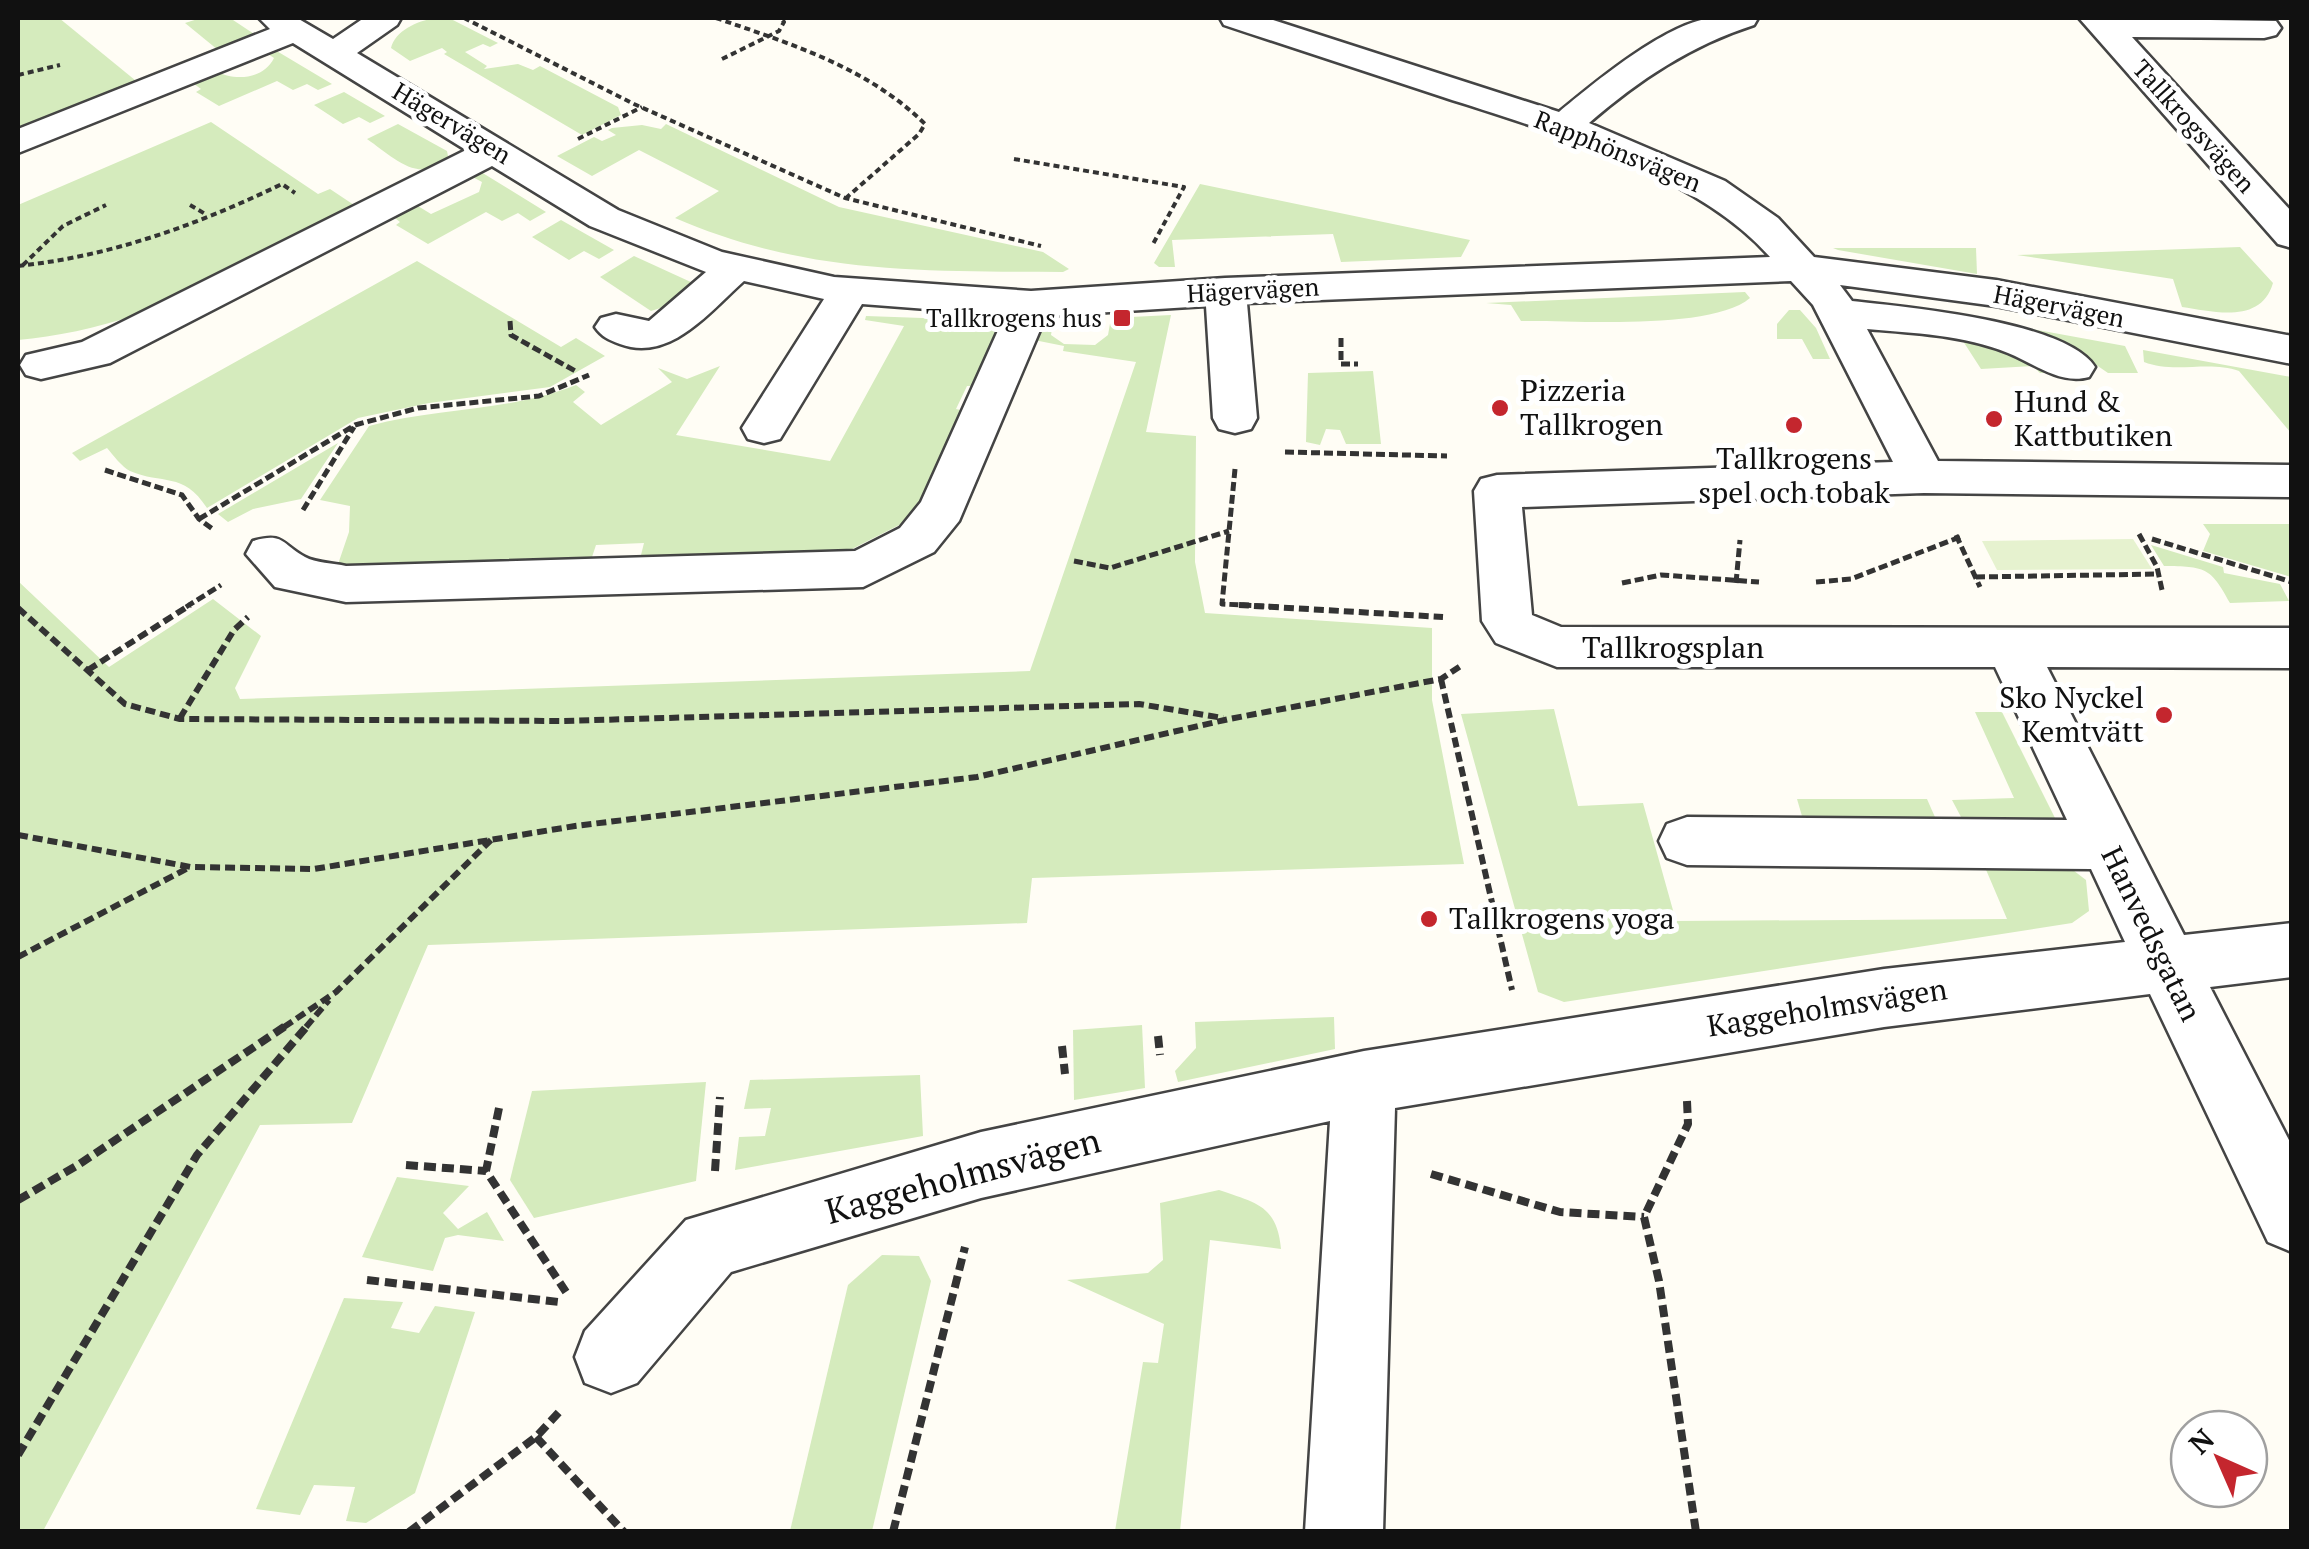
<svg xmlns="http://www.w3.org/2000/svg" width="2309" height="1549" viewBox="0 0 2309 1549" font-family="'PT Serif',serif">
	<rect width="100%" height="100%" fill="#fffdf5"/>
	<!-- green -->
	<g fill="#d5ebbd">
		<path d="M18 18H59L141 85 18 133Z"/>
		<path d="M201 18H230L257 36 218 50 185 23Z"/>
		<path d="M435 18H449L498 43 490 47 483 44 465 52 487 66 484 69 518 64 533 70 540 66 618 107 621 115 582 135 444 54 447 52 442 48 410 61 391 48C395 31 417 21 435 18Z"/>
		<path d="M270 47 332 84 318 90 307 84 293 90 277 81 219 106 196 92 201 89 190 81 215 71C234 81 263 80 274 58L262 50Z"/>
		<path d="M344 92 385 116 370 123 359 117 343 124 314 105Z"/>
		<path d="M211 122 318 194 330 189 354 205C264 271 129 331 18 340V205Z"/>
		<path d="M398 124 447 151 448 156C421 187 393 157 367 139Z"/>
		<path d="M666 124 839 207 1043 252 1069 269 1063 272C923 271 807 275 675 218L719 191 639 150 592 176 557 156 594 137 602 141 616 135 608 130 612 128 642 125 661 129Z"/>
		<path d="M481 172 546 212 530 221 518 213 502 221 486 212 428 244 396 225 400 222 391 215 413 203 431 214 479 192 482 182 465 173Z"/>
		<path d="M1200 184 1470 240 1461 257 1341 262 1333 234 1172 240 1175 267H1159L1154 263Z"/>
		<path d="M561 220 614 250 599 259 584 251 569 260 532 237Z"/>
		<path d="M2240 247 2273 283C2261 324 2215 312 2182 307L2173 279 2017 255Z"/>
		<path d="M1833 248H1976L1977 274 1838 250Z"/>
		<path d="M634 256 693 283 673 304 651 311 600 277Z"/>
		<path d="M417 261 561 347 576 338 605 356 550 387 429 403 358 418 207 508C183 471 162 485 130 471 122 467 113 455 107 448L80 461 72 453Z"/>
		<path d="M1745 292 1750 298C1711 331 1574 320 1521 321L1511 305 1486 303Z"/>
		<path d="M1789 310H1800L1816 328 1830 359H1813L1802 339H1777V324Z"/>
		<path d="M1171 315 1146 432 1196 436 1195 562 1205 613 1432 628V700L1464 864 1032 878 1027 923 428 945 352 1123 260 1125 43 1531H18V581L109 667 213 599 261 636 235 688 240 699 1030 671 1136 362 1063 351 1064 346 1034 340 1041 322H1053L1051 335 1064 344 1095 345 1108 335 1111 318Z"/>
		<path d="M866 316 1007 321 981 386H967L956 409 970 412 934 496 909 520 852 549 640 559 644 543 596 545 591 560 335 573 349 532 350 506 320 500 369 426C440 407 508 412 576 385L585 392 573 402 601 425 672 382 658 368 687 379 720 366 676 435 830 461 904 326 865 320Z"/>
		<path d="M1983 320 2125 346 2138 373H2108L2076 351Z"/>
		<path d="M1961 338 2004 347 2054 373H2040L2033 366 1981 369Z"/>
		<path d="M2143 350 2291 377V433L2239 371C2209 360 2174 374 2144 362Z"/>
		<path d="M1373 371 1381 444H1346L1340 430 1326 429 1320 445 1306 442 1308 373Z"/>
		<path d="M338 443 301 499 253 509 228 522 218 514Z"/>
		<path d="M2203 524H2291V577L2203 551 2210 534Z"/>
		<path d="M2151 545 2223 567 2224 573 2280 584 2289 601 2230 603C2210 566 2205 567 2164 566Z"/>
		<path d="M1554 709 1578 806 1643 803 1676 921 2007 919 1984 865 2065 864 2086 880 2089 911 2072 923 1564 1002 1538 992 1461 714Z"/>
		<path d="M1975 712H2002L2056 820 2046 831 1969 832 1952 800 2014 798Z"/>
		<path d="M1797 799H1927L1938 824 1804 823Z"/>
		<path d="M1334 1017 1335 1049 1178 1082 1175 1071 1196 1048 1195 1022Z"/>
		<path d="M1142 1025 1145 1088 1074 1100 1073 1030Z"/>
		<path d="M920 1075 923 1136 735 1170 739 1137 765 1136 771 1108 744 1109 750 1080Z"/>
		<path d="M706 1082 696 1181 534 1218 510 1180 532 1091Z"/>
		<path d="M397 1177 469 1186 443 1213 458 1229 487 1212 504 1241 458 1235 445 1238 433 1271 362 1257Z"/>
		<path d="M1219 1190C1256 1203 1277 1205 1281 1249L1210 1240 1180 1531H1115L1143 1362 1158 1363 1164 1324 1067 1280 1148 1273 1163 1260 1160 1203Z"/>
		<path d="M882 1255 919 1256 931 1281 872 1531H790L848 1285Z"/>
		<path d="M344 1298 403 1302 391 1328 419 1333 435 1306 475 1312 415 1493 366 1523 346 1521 355 1487 314 1485 300 1515 256 1509Z"/>
	</g>
	<!-- pitch -->
	<path fill="#e6f2cf" d="M2133 539 2152 569 1997 570 1982 541Z"/>
	<g fill="none" stroke-linecap="round" stroke-linejoin="round">
		<!-- minor casing -->
		<g stroke="#444" stroke-width="5">
			<g id="minor">
				<path d="M259 18H297L333 39 364 18H401L397 25 357 53 618 210 722 252 834 277 1031 291 1225 278 1770 257C1697 174 1548 131 1443 97 1370 73 1297 49 1224 25L1220 18H1267L1559 112C1595 82 1665 24 1711 18 1726 15 1743 18 1758 18L1754 25C1691 45 1639 80 1589 123L1725 181 1778 218 1814 257 1996 280 2292 336V364L1996 306 1840 285 1852 301C1905 307 2066 321 2095 367L2089 377C2060 385 2035 364 2008 353 1965 335 1912 333 1867 329L1938 461 2292 465V497L1924 493 1522 507 1532 615 1561 627 2292 628V668L2047 667 2184 935 2292 923V977L2210 987 2292 1146V1252L2268 1242 2150 994 1884 1027 1395 1108 1383 1532H1305L1330 1121 981 1198 731 1272 637 1383 611 1393 585 1383 575 1357 585 1331 686 1220 981 1132 1364 1051 1884 969 2125 942 2091 869 1687 865 1667 858 1659 841 1667 824 1687 817 2067 820 1995 667H1557L1496 643 1482 621 1474 491 1481 479 1497 475 1893 462 1813 305 1791 281 1247 303 1257 418 1251 429 1235 433 1219 429 1213 418 1206 306 1046 316 959 521 934 552 863 587 346 602 275 587 246 554 253 541C284 532 281 544 305 557 315 563 334 563 346 566L855 551 900 528 921 502 1005 315 862 304 780 439 764 443 748 439 742 428 824 299 744 281C710 311 670 363 620 344 609 340 602 337 595 327L601 318 616 314 649 321 706 272 590 226 492 166 110 363 41 379 26 375 20 365 26 355 82 342 466 150 293 43 18 153V129L270 29Z"/>
				<path d="M2079 18 2276 21 2281 28 2276 35 2264 38 2132 37 2292 212V248L2278 244Z"/>
			</g>
		</g>
		<!-- path-far3 -->
		<g stroke="#333" stroke-width="4" stroke-dasharray="6 4" stroke-linecap="butt">
			<path d="M464 18 634 104 845 198 1041 246"/>
			<path d="M716 18C791 44 867 67 925 124L919 134 846 198"/>
			<path d="M722 59 779 31 784 22 780 18"/>
			<path d="M18 75 60 65"/>
			<path d="M578 139 642 107"/>
			<path d="M1014 159 1184 187 1153 244"/>
			<path d="M190 205 207 215"/>
			<path d="M23 265 63 226 106 205"/>
			<path d="M18 266C112 256 197 225 282 184L295 193"/>
		</g>
		<!-- path-far2 -->
		<g stroke="#333" stroke-width="5" stroke-dasharray="9 4" stroke-linecap="butt">
			<path d="M510 321 511 335 577 372"/>
			<path d="M1341 338V364H1358"/>
			<path d="M1285 452 1447 456"/>
			<path d="M1235 469 1222 604 1281 607"/>
			<path d="M105 470 182 495 199 519 214 530"/>
			<path d="M303 510 354 427"/>
			<path d="M199 519 355 425 418 408 539 396 589 375"/>
			<path d="M2139 534 2157 567 2162 590"/>
			<path d="M1956 535 1980 587"/>
			<path d="M2152 539 2292 582"/>
			<path d="M1074 561 1110 568 1229 531"/>
			<path d="M1976 577 2157 574"/>
			<path d="M1816 582 1851 579 1960 537"/>
			<path d="M1622 583 1661 575 1759 582"/>
			<path d="M1736 583 1740 540"/>
			<path d="M186 607 221 585"/>
		</g>
		<!-- path-far1 -->
		<g stroke="#333" stroke-width="6" stroke-dasharray="10 5" stroke-linecap="butt">
			<path d="M1239 605 1443 617"/>
			<path d="M18 608 125 704 180 719 564 721 1139 704 1223 718"/>
			<path d="M88 670 190 605"/>
			<path d="M1441 679 1512 990"/>
			<path d="M180 718 234 630 248 617"/>
			<path d="M18 835 191 867 314 869 575 826 977 777 1229 719 1441 679 1462 665"/>
			<path d="M18 957 190 867"/>
			<path d="M284 1027 336 992 491 840"/>
			<path d="M306 1027 329 1000"/>
		</g>
		<!-- path -->
		<g stroke="#333" stroke-width="8" stroke-dasharray="12 6" stroke-linecap="butt">
			<path d="M1158 1036 1160 1055"/>
			<path d="M1062 1046 1065 1074"/>
			<path d="M1687 1101 1688 1124 1644 1217 1659 1281 1696 1532"/>
			<path d="M499 1108 486 1171 566 1292"/>
			<path d="M406 1165 486 1171"/>
			<path d="M715 1171 720 1097"/>
			<path d="M1431 1174 1560 1212 1644 1217"/>
			<path d="M18 1200 78 1165 287 1025"/>
			<path d="M367 1280 559 1302"/>
			<path d="M536 1437 624 1532"/>
			<path d="M18 1455 197 1155 308 1025"/>
			<path d="M409 1532 536 1437 560 1411"/>
			<path d="M893 1532 965 1247"/>
		</g>
		<!-- minor -->
		<use href="#minor" fill="#fff" fill-rule="evenodd"/>
	</g>
	<!-- markers -->
	<g fill="#c4262e" stroke="#fff" stroke-width="4">
		<rect x="1112" y="308" width="20" height="20" rx="5"/>
		<circle cx="1500" cy="408" r="10"/>
		<circle cx="1994" cy="419" r="10"/>
		<circle cx="1794" cy="425" r="10"/>
		<circle cx="2164" cy="715" r="10"/>
		<circle cx="1429" cy="919" r="10"/>
	</g>
	<g text-anchor="middle" stroke-width="10" stroke-linejoin="round" paint-order="stroke">
		<!-- far-street labels -->
		<g font-size="25" fill="#111" stroke="#fff">
			<text transform="translate(452 123) rotate(31)" y="9">Hägervägen</text>
			<text transform="translate(2194 126) rotate(48)" y="9">Tallkrogsvägen</text>
			<text transform="translate(1618 151) rotate(22)" y="9">Rapphönsvägen</text>
			<text transform="translate(1253 290) rotate(-3)" y="9">Hägervägen</text>
			<text transform="translate(2059 306) rotate(11)" y="9">Hägervägen</text>
		</g>
		<!-- far-poi labels -->
		<g font-size="25" fill="#111" stroke="#fff" text-anchor="end">
			<text x="1102" y="327">Tallkrogens hus</text>
		</g>
		<!-- poi labels -->
		<g font-size="30" fill="#111" stroke="#fff" text-anchor="start">
			<text x="1520" y="401">Pizzeria<tspan x="1520" dy="34">Tallkrogen</tspan></text>
			<text x="2014" y="412">Hund &amp;<tspan x="2014" dy="34">Kattbutiken</tspan></text>
			<text x="1794" y="469" text-anchor="middle">Tallkrogens<tspan x="1794" dy="34">spel och tobak</tspan></text>
			<text x="2144" y="708" text-anchor="end">Sko Nyckel<tspan x="2144" dy="34">Kemtvätt</tspan></text>
			<text x="1449" y="929">Tallkrogens yoga</text>
		</g>
		<!-- street labels -->
		<g font-size="30" fill="#111" stroke="#fff">
			<text x="1673" y="658">Tallkrogsplan</text>
			<text transform="translate(2151 934) rotate(64)" y="10">Hanvedsgatan</text>
			<text transform="translate(1827 1008) rotate(-9)" y="10">Kaggeholmsvägen</text>
		</g>
		<!-- near-street labels -->
		<g font-size="35" fill="#111" stroke="#fff">
			<text transform="translate(963 1176) rotate(-15)" y="12">Kaggeholmsvägen</text>
		</g>
	</g>
	<!-- border -->
	<rect width="2309" height="1549" fill="none" stroke="#111111" stroke-width="40"/>
	<!-- north arrow -->
	<g transform="translate(2219 1459) rotate(315)"><circle r="48" fill="#ffffff" stroke="#a0a0a0" stroke-width="2.5"/>
	<path d="M0-8L18 38L0 25L-18 38Z" fill="#c4262e"/>
	<text y="-15" font-size="28" font-weight="bold" text-anchor="middle" fill="#111111">N</text>
	</g>
</svg>
